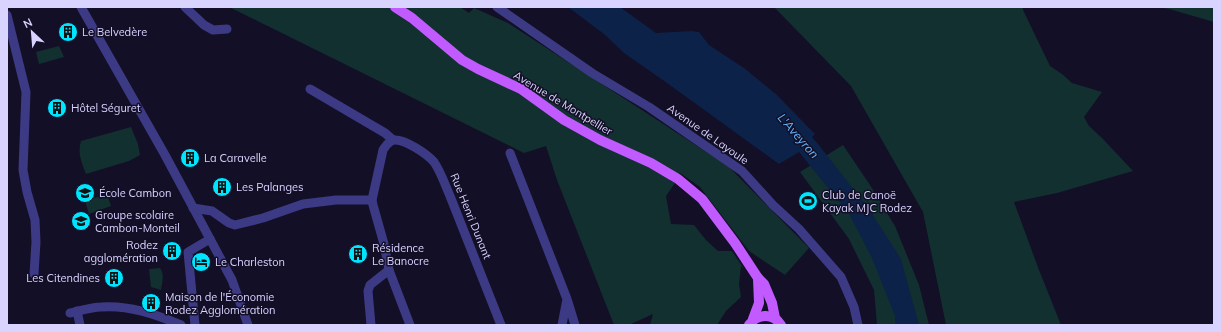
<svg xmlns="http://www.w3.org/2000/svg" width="1221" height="332" viewBox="0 0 1221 332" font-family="Mulish,sans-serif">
	<rect width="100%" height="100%" fill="#130f26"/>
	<!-- green -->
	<g fill="#12302f">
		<path d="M229 7H460L469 13 474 8 508 23 728 166 809 248 785 275 749 251 700 187 680 173 669 180 675 183 666 196 671 224 694 225 706 240 718 251H732L744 269 741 266 739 284 741 297 726 311 717 325H650L653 314 629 325H614L557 180 546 146 524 153Z"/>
		<path d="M774 7H1023V10L1050 66 1062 74 1072 83 1102 92 1084 117 1089 126 1102 138 1133 171 1057 193 1014 202 1039 270 1061 325H946L923 212 851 86Z"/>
		<path d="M1157 7H1214V22L1169 9Z"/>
		<path d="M59 46 64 57 39 64 36 52Z"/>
		<path d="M131 127 138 144 140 155 129 161 86 174C82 163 77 153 81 141Z"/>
		<path d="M843 145 870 185 895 226 919 285 929 325H877L874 290 849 239 800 172Z"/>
		<path d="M107 194 111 206 89 214 85 201Z"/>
		<path d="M160 268C165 274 162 283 161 290L151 287 149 269Z"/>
	</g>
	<!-- water -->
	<path fill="#0c2248" d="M568 7H620L656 33 692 31 699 32 709 45 744 68 776 94 815 134 812 137 818 144 869 209 901 259 919 325H895V316L872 258 849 214 799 152 779 164 667 83 624 53 604 34Z"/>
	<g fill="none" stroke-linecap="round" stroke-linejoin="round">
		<!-- minor -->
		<g stroke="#3d3a85" stroke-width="9">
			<path d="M81 7 165 155 232 280 248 325"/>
			<path d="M185 7 204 25 213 30 227 29"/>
			<path d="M497 7 592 73 649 107 742 171 773 205 799 229 841 277 854 307 858 325"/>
			<path d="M7 15 26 92 23 170 27 192 35 220 36 242 34 274"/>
			<path d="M310 89 385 133 393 140"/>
			<path d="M510 153 567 299 562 325"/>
			<path d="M193 208 212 211 229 223 235 225 263 218 303 204 336 200H372"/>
			<path d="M568 302 575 325"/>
			<path d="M77 311 80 325"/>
			<path d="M70 313C80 311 91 307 101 307 129 305 155 314 181 325"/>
			<path d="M195 325 188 252 210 239"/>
			<path d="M371 325 368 291 370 285 389 270"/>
			<path d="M410 325 389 270 384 244 373 205 372 200 383 150C386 146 388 141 394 140 405 139 427 154 434 162 441 172 445 185 450 196L501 325"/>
		</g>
		<!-- major -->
		<g stroke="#c25bff" stroke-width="10">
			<path d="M395 7 412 18 462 60 478 69 521 89 564 120 600 140 651 163 678 179 702 199 735 243 758 278 764 284 772 303 775 318"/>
			<path d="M753 319 759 303 758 278"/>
			<path d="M749 325C757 314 773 312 781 325"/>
		</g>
	</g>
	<!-- icons -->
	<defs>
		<g id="building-disc" transform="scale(1)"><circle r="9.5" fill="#00e5ff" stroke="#130f26"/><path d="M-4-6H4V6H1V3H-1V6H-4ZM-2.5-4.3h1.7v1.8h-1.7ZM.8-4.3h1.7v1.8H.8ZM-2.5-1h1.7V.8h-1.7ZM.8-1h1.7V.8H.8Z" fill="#111"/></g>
		<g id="school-disc" transform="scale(1)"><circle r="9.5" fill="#00e5ff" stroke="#130f26"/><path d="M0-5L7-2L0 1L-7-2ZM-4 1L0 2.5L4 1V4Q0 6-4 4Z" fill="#111"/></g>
		<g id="stadium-disc" transform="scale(1)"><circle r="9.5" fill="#00e5ff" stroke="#130f26"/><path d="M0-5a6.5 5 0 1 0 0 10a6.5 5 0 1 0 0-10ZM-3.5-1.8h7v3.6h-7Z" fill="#111"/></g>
		<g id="hotel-disc" transform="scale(1)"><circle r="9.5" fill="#00e5ff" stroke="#130f26"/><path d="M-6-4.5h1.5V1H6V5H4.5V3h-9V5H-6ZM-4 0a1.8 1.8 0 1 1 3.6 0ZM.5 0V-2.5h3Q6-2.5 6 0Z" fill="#111"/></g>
	</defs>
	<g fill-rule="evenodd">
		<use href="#building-disc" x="68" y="32"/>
		<use href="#building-disc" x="57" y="108"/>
		<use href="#building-disc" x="190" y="158"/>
		<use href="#building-disc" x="222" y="187"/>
		<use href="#school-disc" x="85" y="193"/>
		<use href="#stadium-disc" x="808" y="201"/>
		<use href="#school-disc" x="81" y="221"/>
		<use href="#building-disc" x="172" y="251"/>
		<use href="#building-disc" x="358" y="254"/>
		<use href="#hotel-disc" x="201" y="262"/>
		<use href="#building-disc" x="114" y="278"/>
		<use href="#building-disc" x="151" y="303"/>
	</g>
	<g text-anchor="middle" stroke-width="3" stroke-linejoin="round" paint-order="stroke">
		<!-- poi labels -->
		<g font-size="11" fill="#d9d4ff" stroke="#130f26" text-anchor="start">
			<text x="82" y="36">Le Belvedère</text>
			<text x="71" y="112">Hôtel Séguret</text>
			<text x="204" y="162">La Caravelle</text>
			<text x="236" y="191">Les Palanges</text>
			<text x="99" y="197">École Cambon</text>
			<text x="822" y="199">Club de Canoë<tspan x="822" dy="13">Kayak MJC Rodez</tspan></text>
			<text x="95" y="219">Groupe scolaire<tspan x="95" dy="13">Cambon-Monteil</tspan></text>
			<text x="158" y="249" text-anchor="end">Rodez<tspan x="158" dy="13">agglomération</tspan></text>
			<text x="372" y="252">Résidence<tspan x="372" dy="13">Le Banocre</tspan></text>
			<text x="215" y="266">Le Charleston</text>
			<text x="100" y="282" text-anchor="end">Les Citendines</text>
			<text x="165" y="301">Maison de l'Économie<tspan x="165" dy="13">Rodez Agglomération</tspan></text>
		</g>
		<!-- street labels -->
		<g font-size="11" fill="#d9d4ff" stroke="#130f26">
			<text transform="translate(563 103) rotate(31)" y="4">Avenue de Montpellier</text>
			<text transform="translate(708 134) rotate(35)" y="4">Avenue de Layoule</text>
			<text transform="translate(471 216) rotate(68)" y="4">Rue Henri Dunant</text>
		</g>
		<!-- water labels -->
		<g font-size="12" font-style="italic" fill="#62b6ff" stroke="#130f26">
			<text transform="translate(798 136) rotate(49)" y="4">L'Aveyron</text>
		</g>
	</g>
	<!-- border -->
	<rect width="1221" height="332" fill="none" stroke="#d9d4ff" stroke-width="16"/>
	<!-- north arrow -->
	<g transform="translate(32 32) rotate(334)" stroke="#130f26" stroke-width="3" paint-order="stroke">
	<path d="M0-3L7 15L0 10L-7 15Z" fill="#d9d4ff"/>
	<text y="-6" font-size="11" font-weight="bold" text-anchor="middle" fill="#d9d4ff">N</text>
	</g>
</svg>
